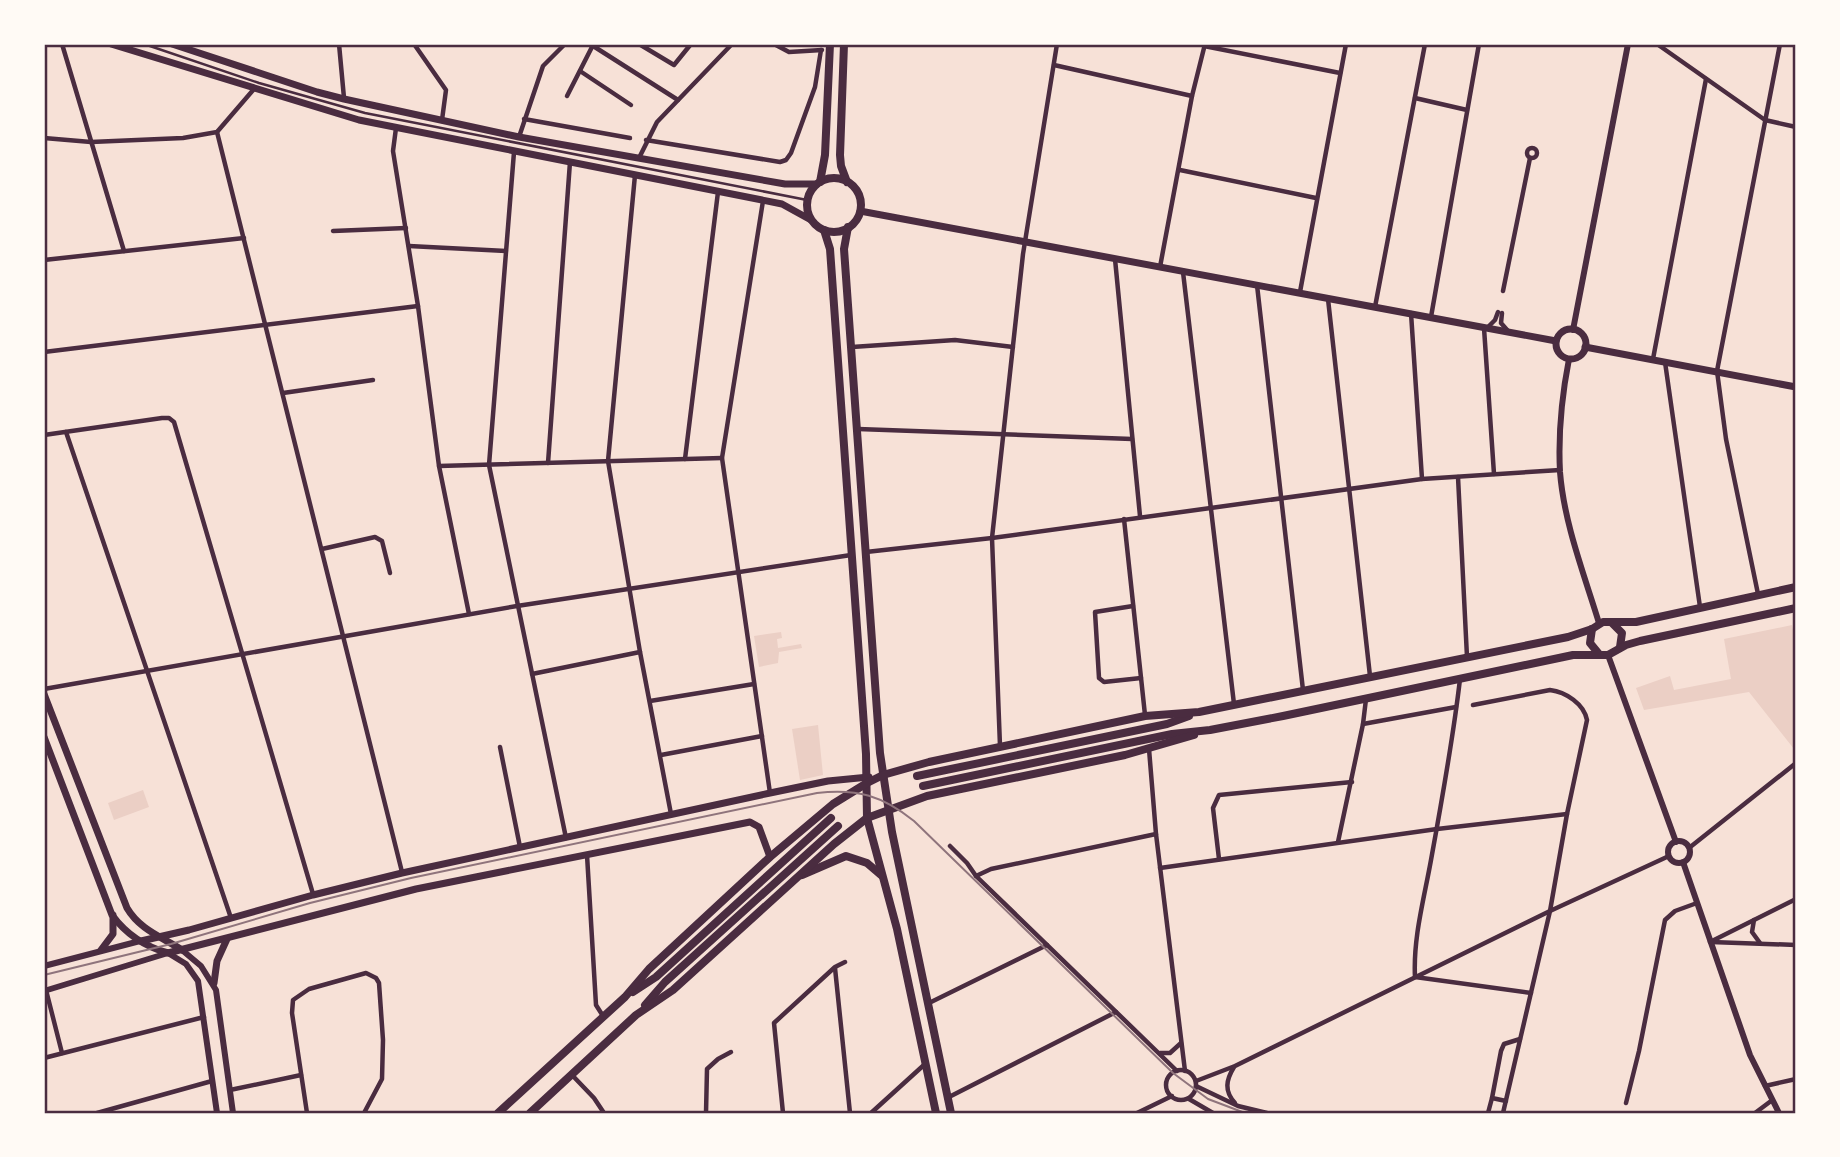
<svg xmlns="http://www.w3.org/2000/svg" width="1840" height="1157" viewBox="0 0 1840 1157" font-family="'Varela Round',sans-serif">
	<rect width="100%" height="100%" fill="#f7e1d7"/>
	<!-- green -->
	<g fill="#ebcfc5">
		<path d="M1792 625 1796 645V747L1794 749 1749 692 1644 710 1636 688 1670 676 1674 690 1731 679 1724 639Z"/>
		<path d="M781 632 782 638 777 639 778 648 801 644 802 648 779 652 778 663 759 667 754 636Z"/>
		<path d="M818 725 823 775 800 780 792 729Z"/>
		<path d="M143 790 149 807 114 820 108 803Z"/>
	</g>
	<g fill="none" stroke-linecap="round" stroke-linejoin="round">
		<!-- service -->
		<path stroke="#4a2c40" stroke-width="2.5" d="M144 44 259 83 365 113 807 200"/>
		<!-- minor -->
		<g stroke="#4a2c40" stroke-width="4.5">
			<path d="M62 44 124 251"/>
			<path d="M339 44 344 98"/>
			<path d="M414 44 446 90 442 120"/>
			<path d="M590 44 678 100"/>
			<path d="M639 44 674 65 691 44"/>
			<path d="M774 44 789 52 822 50"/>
			<path d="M1657 44 1765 120 1796 127"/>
			<path d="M1204 46 1340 73"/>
			<path d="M1054 65 1192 96"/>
			<path d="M580 71 631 105"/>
			<path d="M567 96 593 45"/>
			<path d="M1415 98 1467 110"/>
			<path d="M524 119 630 138"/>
			<path d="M396 128 393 151 418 306 439 466 469 614"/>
			<path d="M217 132 402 872"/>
			<path d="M519 137 543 66 565 44"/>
			<path d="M44 138 91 142 183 138 217 132 254 89"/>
			<path d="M646 140 780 162 786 160 791 153 815 87 821 50"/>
			<circle cx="1532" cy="153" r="5"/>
			<path d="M514 152 489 465 566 838"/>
			<path d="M639 158 657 122 732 44"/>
			<path d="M1180 170 1316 198"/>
			<path d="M635 175 608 461 640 652 671 814"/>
			<path d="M763 201 722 458 770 793"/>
			<path d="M333 231 406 228"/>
			<path d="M409 246 506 251"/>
			<path d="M1115 259 1140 516"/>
			<path d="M44 260 244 238"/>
			<path d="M1160 267 1192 96 1205 44"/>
			<path d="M1183 272 1234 704"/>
			<path d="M1257 285 1303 690"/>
			<path d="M1503 291 1530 158"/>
			<path d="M1300 292 1346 44"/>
			<path d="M1328 299 1370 676"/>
			<path d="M1375 307 1425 44"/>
			<path d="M1411 313 1422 479"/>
			<path d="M1502 313 1501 323 1508 331"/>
			<path d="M1431 317 1479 44"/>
			<path d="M1484 328 1494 474"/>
			<path d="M1487 328 1495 320 1498 312"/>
			<path d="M852 347 955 340 1013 347"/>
			<path d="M44 352 418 306"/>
			<path d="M1653 359 1706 79"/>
			<path d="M1665 362 1700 607"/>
			<path d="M283 393 373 380"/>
			<path d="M858 429 1132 439"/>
			<path d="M66 432 231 918"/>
			<path d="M44 435 162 418H169L174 422 313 894"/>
			<path d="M685 459 718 192"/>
			<path d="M548 463 570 162"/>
			<path d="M439 466 722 458"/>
			<path d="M1458 477 1467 657"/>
			<path d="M1124 519 1145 715"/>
			<path d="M322 549 375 537 382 541 390 573"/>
			<path d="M866 552 992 538 1422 479 1560 470"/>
			<path d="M1758 594 1726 439 1717 371 1780 44"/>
			<path d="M1133 606 1095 612 1099 678 1104 682 1141 678"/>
			<path d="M532 674 640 652"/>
			<path d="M1460 679C1453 740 1442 800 1431 860 1424 899 1413 938 1415 977L1531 993"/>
			<path d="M44 689 517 606 851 555"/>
			<path d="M650 701 754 684"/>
			<path d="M1473 705 1550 690C1566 692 1584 704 1587 720L1567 814 1550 911 1503 1113"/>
			<path d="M1363 724 1456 707"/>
			<path d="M1000 746 992 538 1023 254 1057 44"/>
			<path d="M500 747 520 847"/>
			<path d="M1149 749 1156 834 1185 1071"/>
			<path d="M661 755 762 736"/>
			<path d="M1338 842 1363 724 1366 699"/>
			<path d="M950 846 967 863 976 876 1177 1071"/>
			<path d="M1689 848 1796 763"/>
			<path d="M587 855 596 1005 603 1016"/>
			<path d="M1219 859 1213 808 1219 795 1352 782"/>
			<path d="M1160 868 1437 829 1567 814"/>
			<path d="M976 876 991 869 1156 834"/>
			<path d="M1754 920 1752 932 1760 943"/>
			<path d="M1710 942 1796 899"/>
			<path d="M1711 942 1796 945"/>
			<path d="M835 968 850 1113"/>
			<path d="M46 990 62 1053"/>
			<path d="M929 1003 1047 945"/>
			<path d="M1160 1053H1170L1181 1043"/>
			<path d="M44 1058 204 1017"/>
			<path d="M1234 1067C1226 1080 1224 1091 1235 1103"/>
			<circle cx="1181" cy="1085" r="15"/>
			<path d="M572 1075 594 1098 604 1113"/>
			<path d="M1196 1081 1235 1066 1550 911 1669 856"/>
			<path d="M1196 1086 1238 1106 1267 1113"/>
			<path d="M1765 1086 1796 1079"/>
			<path d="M230 1090 301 1075"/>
			<path d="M949 1097 1116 1012"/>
			<path d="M1492 1098 1501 1051 1504 1044 1520 1039"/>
			<path d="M1189 1099 1213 1113"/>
			<path d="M1626 1103 1639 1051 1665 920 1675 911 1697 903"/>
			<path d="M97 1113 212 1081"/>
			<path d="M307 1113 292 1013 293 1000 309 989 366 973 376 978 379 983 383 1040 382 1079 364 1113"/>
			<path d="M706 1113 707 1069 718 1059 731 1052"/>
			<path d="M783 1113 774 1023 835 967 845 962"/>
			<path d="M871 1113 925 1064"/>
			<path d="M1137 1113 1172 1096"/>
			<path d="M1488 1113 1492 1098 1506 1101"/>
			<path d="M1755 1113 1771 1101"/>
		</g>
		<!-- tertiary -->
		<g stroke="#4a2c40" stroke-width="6">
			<path d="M1573 330 1628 44"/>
			<path d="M1569 359C1562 395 1558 434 1560 472 1564 523 1584 574 1599 623"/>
			<path d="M1608 655 1676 842"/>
			<circle cx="1679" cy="852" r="11"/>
			<path d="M1683 862 1750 1055 1779 1113"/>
			<path d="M182 950 201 966 216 990 233 1113"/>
			<path d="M44 966 140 941"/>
			<path d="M44 991 168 953 186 964 198 981 217 1113"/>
		</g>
		<!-- secondary -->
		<g stroke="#4a2c40" stroke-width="7">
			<path d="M111 44 359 120 782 204 811 220"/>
			<path d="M172 44 317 92 344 99 519 137 785 184H817"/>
			<path d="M860 211 1556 341"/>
			<circle cx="1571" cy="344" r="15"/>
			<path d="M1585 347 1796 387"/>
			<path d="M44 694 127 908C140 930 162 937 182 950"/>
			<path d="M44 737 112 915C126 934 146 947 168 953L416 889 750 822 759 827 770 857"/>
			<path d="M141 941 189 930 313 895 402 873 770 793 828 781 869 777"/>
			<path d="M101 950 113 934V915"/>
			<path d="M214 983 217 961 227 939"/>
		</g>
		<!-- primary -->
		<g stroke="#4a2c40" stroke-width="8">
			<path d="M844 44 840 155 841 166 847 182"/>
			<circle cx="834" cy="205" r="27"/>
			<path d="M820 182 825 155 830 44"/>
			<path d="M848 227 844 249 880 753 892 832 951 1113"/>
			<path d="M824 230 830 249 866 754 867 818 897 929 936 1113"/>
			<path d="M1612 623 1622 633 1620 647"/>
			<path d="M1592 629 1590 643 1599 654"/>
			<path d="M917 776 1167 724 1189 716"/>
			<path d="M923 786 1172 734 1210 730 1283 716 1573 655H1608L1626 645 1640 641 1796 608"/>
			<path d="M802 875 846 856 867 863 881 875"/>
			<path d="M633 992 656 977 831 818"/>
			<path d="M645 1005 665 982 838 826"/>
			<path d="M498 1113 625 997 649 969 770 857 833 804 867 783 883 775 929 762 1145 716 1199 712 1568 637 1592 629 1603 622H1636L1796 587"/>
			<path d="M530 1113 636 1015 673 990 834 844 867 818 927 796 1125 755 1194 735"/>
		</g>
		<!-- tram -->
		<path stroke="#8f747c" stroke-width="2" d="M44 975 171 944 310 903 411 878 817 793C857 788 883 796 914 821L1173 1073 1208 1099 1245 1113"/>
	</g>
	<!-- border -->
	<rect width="1840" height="1157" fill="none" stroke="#fffaf5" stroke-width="91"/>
	<rect x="46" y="46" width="1748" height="1066" fill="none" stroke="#4a2c40" stroke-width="2.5"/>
</svg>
